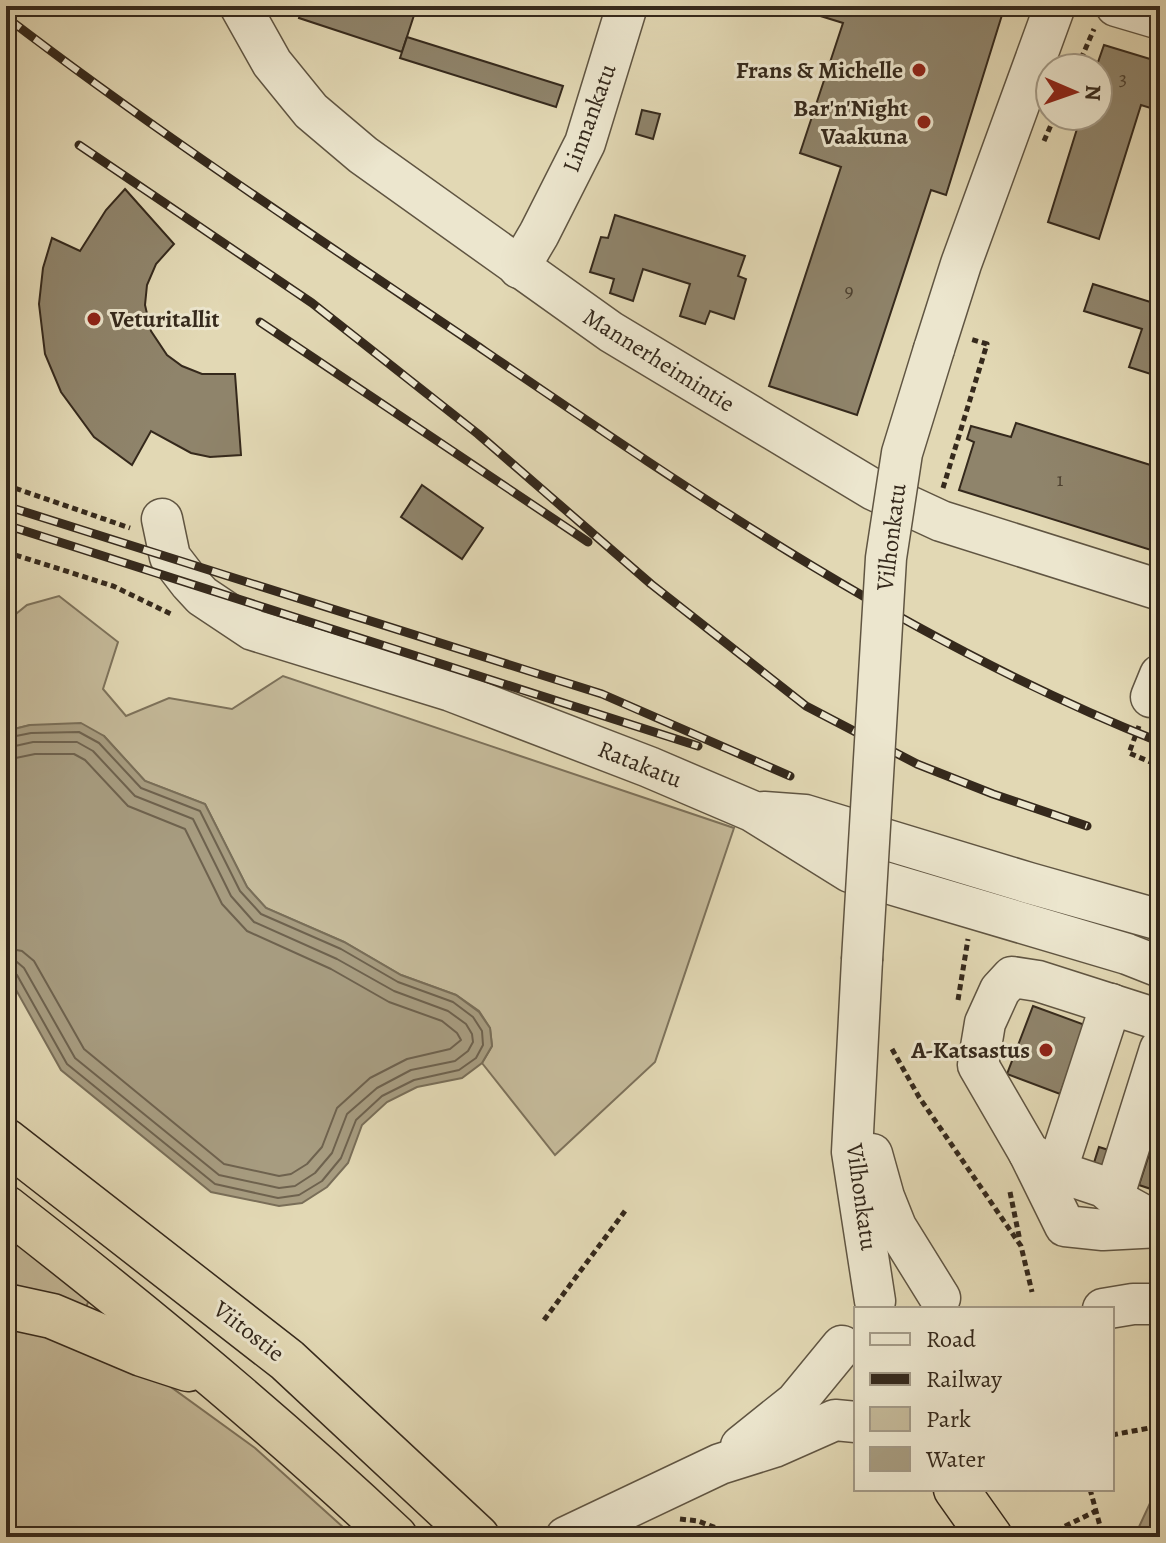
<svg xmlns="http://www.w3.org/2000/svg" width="1166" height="1543" viewBox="0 0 1166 1543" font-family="Alegreya,serif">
	<rect width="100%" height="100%" fill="#e2d8b4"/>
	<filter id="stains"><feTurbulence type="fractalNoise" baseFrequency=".0025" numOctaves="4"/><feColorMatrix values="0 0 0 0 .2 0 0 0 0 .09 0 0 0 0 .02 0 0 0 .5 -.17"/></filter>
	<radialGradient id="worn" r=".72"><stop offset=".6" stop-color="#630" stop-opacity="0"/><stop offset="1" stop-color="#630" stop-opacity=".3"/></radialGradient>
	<!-- green -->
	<g fill="#c5ba9a" stroke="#7d725b" stroke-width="2">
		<path d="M59 596 118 642 103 689 126 716 169 698 232 709 283 676 734 828 655 1062 555 1155 482 1063 492 1046 490 1028 479 1011 456 995 401 975 344 942 266 908 247 887 205 804 145 781 104 736 30 725 6 731V622L27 605Z"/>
		<path d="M6 1233 90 1298 86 1307 6 1287Z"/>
		<path d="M6 1318 168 1385 255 1448 354 1537H6Z"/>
	</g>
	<!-- water -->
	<g fill="#a79c80" stroke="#796e58" stroke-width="2">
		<path d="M81 723 104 736 145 781 205 804 247 887 266 908 344 942 401 975 456 995 479 1012 490 1028 492 1046 482 1063 462 1078 417 1087 387 1102 362 1125 348 1163 327 1187 302 1203 279 1206 211 1192 61 1070 6 972V731L30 725Z"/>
		<path d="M1160 1491V1537H1140L1138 1529 1151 1501Z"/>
	</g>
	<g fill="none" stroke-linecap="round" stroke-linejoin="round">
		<!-- shore -->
		<g stroke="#6e624e" stroke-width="2">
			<path d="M6 738 31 733 79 732 99 743 141 788 200 811 240 891 261 914 341 949 398 982 453 1002 473 1017 482 1031 483 1045 476 1058 459 1070 414 1080 382 1096 356 1120 341 1158 322 1181 299 1195 278 1198 215 1184 67 1064 17 975 6 970"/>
			<path d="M6 748 33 742H77L93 751 135 796 193 819 231 896 254 922 337 959 394 991 448 1011 466 1024 472 1034 473 1042 468 1051 455 1061 411 1070 377 1088 347 1114 332 1153 315 1173 295 1186 279 1188 219 1175 75 1058 24 968 17 962 6 960"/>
			<path d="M6 760 35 754H74L85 760 128 806 185 829 222 904 247 931 331 969 389 1002 442 1021 457 1033 461 1040 450 1049 407 1059 370 1078 337 1108 322 1147 307 1164 291 1174 279 1176 224 1164 84 1049 34 961 22 951 6 948"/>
		</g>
	</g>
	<!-- building -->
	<g fill="#8f846b" stroke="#35291c" stroke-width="2">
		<path d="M303 6H417L402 52 299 18Z"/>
		<path d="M788 6H974L1002 15 946 195 931 190 857 415 769 386 841 167 800 153 843 23Z"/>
		<path d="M407 37 563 86 556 107 400 58Z"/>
		<path d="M1104 45 1160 62V111L1141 105 1099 239 1048 222 1081 116H1098L1096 68Z"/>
		<path d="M642 110 660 114 653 139 636 134Z"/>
		<path d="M125 189 174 244 156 264 147 285 145 305 151 331 167 355 182 366 202 374H235L241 455 210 457 191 453 151 431 132 465 94 437 61 392 45 354 39 304 43 268 52 238 80 251 106 210Z"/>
		<path d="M615 215 745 256 738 276 746 279 734 319 710 311 705 324 680 316 690 284 643 269 633 301 610 293 614 279 590 272 601 237 608 238Z"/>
		<path d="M1093 284 1160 305V365L1157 376 1129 367 1142 329 1084 311Z"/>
		<path d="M1016 423 1160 468 1155 488 1160 489V523L1151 550 959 490 974 442 967 439 971 426 1011 437Z"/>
		<path d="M422 485 483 528 462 559 401 517Z"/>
		<path d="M1033 1006 1085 1025 1060 1094 1007 1074Z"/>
		<path d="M1160 1121V1192L1139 1185Z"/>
		<path d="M1099 1147 1118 1153 1112 1173 1093 1166Z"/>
	</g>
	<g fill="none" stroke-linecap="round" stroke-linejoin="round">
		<!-- minor casing -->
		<g stroke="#605542" stroke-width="43">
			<g id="minor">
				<path d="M240 6 272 63 311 111 363 155 611 332 874 490 941 521 1160 590"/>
				<path d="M1116 6 1160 19"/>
				<path d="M519 268 539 234 585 143 627 6"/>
				<path d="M934 349 961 264 1055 6"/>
				<path d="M162 519 170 557 190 583 202 596 253 630 451 691 649 767 752 811 850 872 1127 954 1160 967"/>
				<path d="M1151 697 1160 675"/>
				<path d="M764 812 805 815 1029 883 1160 920"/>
				<path d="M862 960 852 1152 875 1301"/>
				<path d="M1160 1020 1038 981 1012 977 1000 990 985 1023 978 1065 1029 1153 1068 1175 1104 1187 1125 1205 1145 1216 1160 1219"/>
				<path d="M1029 1153 1065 1226 1103 1230 1160 1227"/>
				<path d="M872 1154 884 1197 896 1227 940 1298"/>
				<path d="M1057 1169 1111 1004"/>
				<path d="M1114 1195 1160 1049"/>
				<path d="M1103 1309 1133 1304H1160"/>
				<path d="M741 1446 796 1402 842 1346"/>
				<path d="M566 1537 720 1464 774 1447 835 1420 856 1422"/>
			</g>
		</g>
		<!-- highway casing -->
		<g stroke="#35291c" stroke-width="47">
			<g id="highway">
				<path d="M6 1141 287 1360 477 1537"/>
				<path d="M6 1208C140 1312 272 1421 395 1537"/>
				<path d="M6 1306 52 1316 142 1354 188 1369"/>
				<path d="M956 1489 990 1537"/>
			</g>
		</g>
		<!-- path -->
		<g stroke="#35291c" stroke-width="5" stroke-dasharray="6 4" stroke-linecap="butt">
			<path d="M1077 68 1094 29"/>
			<path d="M1044 141 1055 116"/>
			<path d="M6 485 130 528"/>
			<path d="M943 488 987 344 970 339"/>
			<path d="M6 552 113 586 173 615"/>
			<path d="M1139 726 1129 753 1160 766"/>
			<path d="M958 1000 968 939"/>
			<path d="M892 1049 919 1097 1021 1246 1032 1292"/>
			<path d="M1010 1192 1020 1241"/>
			<path d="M544 1320 625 1211"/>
			<path d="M1112 1435 1160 1426"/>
			<path d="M1090 1489 1103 1537"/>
			<path d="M680 1519 698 1521 740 1537"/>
			<path d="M1047 1535 1096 1511"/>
		</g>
		<!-- minor -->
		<use href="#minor" stroke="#ece6ce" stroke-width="40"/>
		<!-- highway -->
		<use href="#highway" stroke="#e2d8b4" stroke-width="44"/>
		<!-- rail casing -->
		<g stroke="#35291c" stroke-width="9">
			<g id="rail">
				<path d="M6 17C156 132 316 237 473 343 694 494 910 643 1160 742"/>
				<path d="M79 145 312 303 478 434 651 584 806 706 917 764 993 794 1087 826"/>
				<path d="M260 322 588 542"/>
				<path d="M6 506 602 694 790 776"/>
				<path d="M6 525 698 746"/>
			</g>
		</g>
		<!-- rail -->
		<use href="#rail" stroke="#ece6ce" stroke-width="6" stroke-dasharray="18" stroke-linecap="butt"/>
		<!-- minor-bridge casing -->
		<g stroke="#605542" stroke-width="43" stroke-linecap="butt">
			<path id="minor-bridge" d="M862 960 886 558 902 453 934 349"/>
		</g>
		<!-- minor-bridge -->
		<use href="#minor-bridge" stroke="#ece6ce" stroke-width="40"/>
	</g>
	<!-- markers -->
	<g fill="#8f2418" stroke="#ece6ce" stroke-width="3">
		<circle cx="919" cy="70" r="8"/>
		<circle cx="924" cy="122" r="8"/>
		<circle cx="94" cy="319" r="8"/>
		<circle cx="1046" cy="1050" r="8"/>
	</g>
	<g text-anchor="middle" stroke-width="6" stroke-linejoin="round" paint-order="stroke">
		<!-- number labels -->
		<g font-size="20" fill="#4c4030">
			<text x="1123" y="85">3</text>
			<text x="849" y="297">9</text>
			<text x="1060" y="486">1</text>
		</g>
		<!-- poi labels -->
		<g font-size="24" font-weight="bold" fill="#35291c" stroke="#ece6ce" text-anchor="end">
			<text x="903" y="78">Frans &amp; Michelle</text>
			<text x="908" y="116">Bar'n'Night<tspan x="908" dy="28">Vaakuna</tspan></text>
			<text x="110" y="327" text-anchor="start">Veturitallit</text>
			<text x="1030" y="1058">A-Katsastus</text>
		</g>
		<!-- street labels -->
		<g font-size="24" fill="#35291c" stroke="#ece6ce">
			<text transform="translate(589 118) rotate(-70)" y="8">Linnankatu</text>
			<text transform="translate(659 360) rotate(32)" y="8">Mannerheimintie</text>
			<text transform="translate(891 537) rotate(-83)" y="8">Vilhonkatu</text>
			<text transform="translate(640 764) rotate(22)" y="8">Ratakatu</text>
			<text transform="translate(862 1197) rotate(82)" y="8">Vilhonkatu</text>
			<text transform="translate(249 1331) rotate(38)" y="8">Viitostie</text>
		</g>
	</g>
	<!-- margin -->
	<rect width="1166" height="1543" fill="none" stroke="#e2d8b4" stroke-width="32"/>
	<rect x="8" y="8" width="1150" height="1527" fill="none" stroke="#35291c" stroke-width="4"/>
	<rect x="16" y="16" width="1134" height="1511" fill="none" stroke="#35291c" stroke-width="2"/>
	<!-- legend -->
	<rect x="854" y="1307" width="260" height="184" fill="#ece6ce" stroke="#a39a87" stroke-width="2"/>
	<rect x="870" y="1333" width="40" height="12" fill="#ece6ce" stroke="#a39a87" stroke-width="2"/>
	<text x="926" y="1347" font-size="24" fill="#35291c">Road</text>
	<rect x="870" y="1373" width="40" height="12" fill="#35291c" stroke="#a39a87" stroke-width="2"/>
	<text x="926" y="1387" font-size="24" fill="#35291c">Railway</text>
	<rect x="870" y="1407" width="40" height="24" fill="#c5ba9a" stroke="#a39a87" stroke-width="2"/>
	<text x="926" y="1427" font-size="24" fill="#35291c">Park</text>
	<rect x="870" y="1447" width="40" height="24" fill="#a79c80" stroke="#a39a87" stroke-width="2"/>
	<text x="926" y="1467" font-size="24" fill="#35291c">Water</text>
	<!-- north arrow -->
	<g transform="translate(1074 92) rotate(92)"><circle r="38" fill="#ece6ce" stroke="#a39a87" stroke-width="2"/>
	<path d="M0-6L14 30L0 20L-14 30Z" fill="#8f2418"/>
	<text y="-12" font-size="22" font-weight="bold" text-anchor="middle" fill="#35291c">N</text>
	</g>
	<rect width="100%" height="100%" filter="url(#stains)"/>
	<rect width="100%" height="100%" fill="url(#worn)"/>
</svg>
